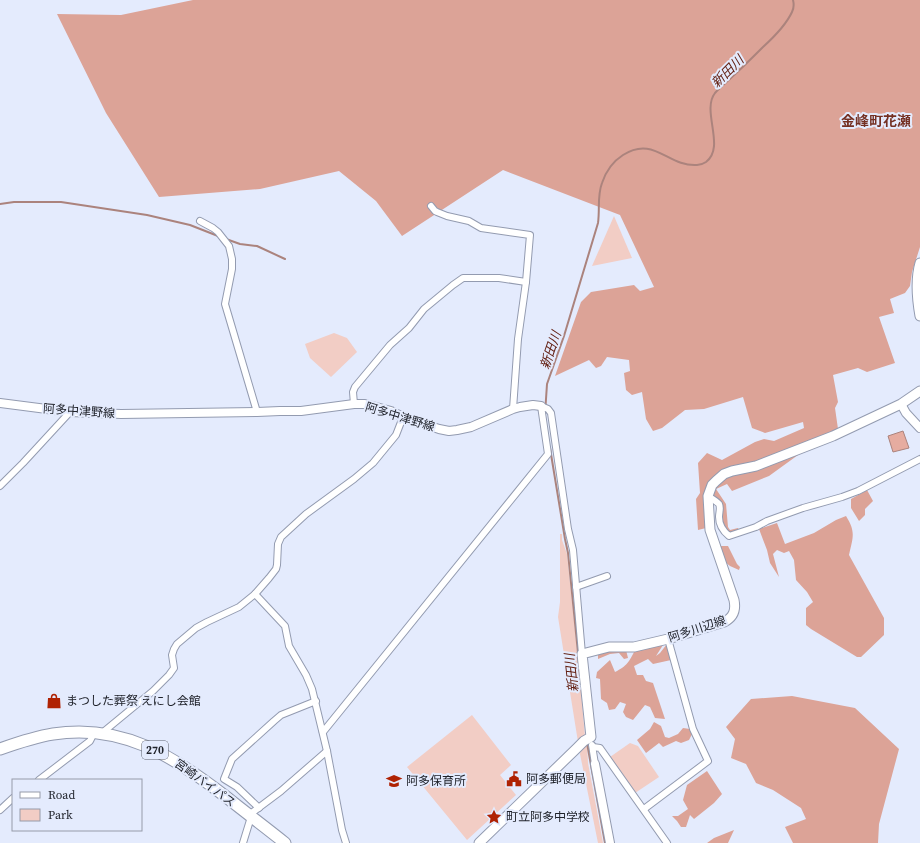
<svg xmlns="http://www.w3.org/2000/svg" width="920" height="843" viewBox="0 0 920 843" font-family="'Source Serif 4','Noto Sans JP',serif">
	<rect width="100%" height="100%" fill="#e4ebfd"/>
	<!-- green -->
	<g fill="#f2cdc5">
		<path d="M614 216 632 258 592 266Z"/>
		<path d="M334 333 347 338 357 352 331 377 310 358 305 344Z"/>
		<path d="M560 534H562V540L567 554C573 614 580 675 585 736L578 742 558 617 560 602Z"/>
		<path d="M472 715 511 765 500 775 516 795 467 840 407 767Z"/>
		<path d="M630 743 638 746 659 777 635 793 610 757Z"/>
		<path d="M586 744 587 745 588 763 603 843H598L580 754 581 748Z"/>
	</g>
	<!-- forest -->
	<g fill="#dca397">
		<path d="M193 0H920V247L912 272 910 286 905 293 890 299 894 313 879 317 895 363 867 372 858 368 833 375 838 402 835 408 838 429 798 455 769 476 732 491 727 484 716 489 726 504 728 527 730 530 738 528 739 530 729 534C721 525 722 513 721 502L712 494 706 528 698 530 696 499 700 493 698 463 707 453 722 460 755 442 764 439 774 441 804 428 803 422 765 433 752 428 743 397 704 409 685 410 662 428 653 431 646 419 642 392 632 395 626 390 624 373 630 371 629 360 607 357 601 366 596 368 589 360 555 376 581 302 591 292 634 285 640 291 654 287 620 215 503 170 402 236 376 201 339 171 260 189 159 197 106 113 57 14 121 15Z"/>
		<path d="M867 490 873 501 865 509V515L859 521 851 508V499Z"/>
		<path d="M846 516C856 532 853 537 849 555L884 618V635L861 657H857L811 629 806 625V608L813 602 807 592 796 580 794 560 789 551 784 553 777 550 773 554 779 577 770 563 767 550 759 529 777 523 785 544 814 533 836 520Z"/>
		<path d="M719 546H728L737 564 740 567 739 570 730 566 725 562Z"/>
		<path d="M667 644 671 660 653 664 648 659 634 666 637 675H643L646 681 653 683 665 719 655 718 650 707 645 705 633 720 626 717 623 712 626 704 620 702 615 709 609 710 607 703 601 699 600 679 596 678 597 672 610 660 615 672C627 666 629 662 635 650L663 645 656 656 660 653Z"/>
		<path d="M626 650 628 658 624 659 619 653 610 654 598 659V652Z"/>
		<path d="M792 696 855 708 899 749 879 824 878 843H793L785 827 806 819 801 808 773 790 756 783 746 764 731 758 735 739 726 727 751 699Z"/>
		<path d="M654 722 661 726 665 737 669 738 678 734 683 728 690 729 692 734 689 740 681 743 676 741 663 747 659 743 646 753 637 740 650 729Z"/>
		<path d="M707 771 722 794 714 803 694 819 690 815 686 827H681L677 821 672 816H678L688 809 683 800 687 785Z"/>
		<path d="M734 830 728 843H707L714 838Z"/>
	</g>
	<!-- water -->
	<path fill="#e6aca0" stroke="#ab837d" d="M903 431 909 448 893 452 888 436Z"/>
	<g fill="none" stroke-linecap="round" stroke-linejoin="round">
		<!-- stream -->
		<g stroke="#ab837d" stroke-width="2">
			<path d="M0 204 14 202H61L147 215 190 225 218 236"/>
			<path d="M226 239 240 244 257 246 285 259"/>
			<path d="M545 414 547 384 564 336 598 223C600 209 597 196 602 183 606 171 612 162 623 155 654 135 668 167 697 165 701 165 703 164 706 162 726 147 701 111 715 93 720 87 727 82 733 76 743 67 753 57 763 47 774 37 786 25 792 12 794 8 794 4 793 0"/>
			<path d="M550 448 565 539 568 553 578 653"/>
			<path d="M587 743 605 843"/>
		</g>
		<!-- minor casing -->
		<g stroke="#939bb0" stroke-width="8">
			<g id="minor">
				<path d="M431 206 435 211 437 212 447 216 469 221 481 228 530 235 526 282 518 339 513 409"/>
				<path d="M200 221 213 228 218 232 229 246 232 259V269L225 304 257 412"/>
				<path d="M354 404 353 392 355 387 390 345 409 328 424 309 453 285 463 278H499L526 282"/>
				<path d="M0 486 23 463 70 412"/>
				<path d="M708 496C711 498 716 501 719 504 721 508 719 512 719 517 719 525 723 531 729 536L756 527 767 521 803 508 842 497 858 491 920 459"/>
				<path d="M576 587 607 576"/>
				<path d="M255 594 285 626 289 646 306 675 312 689 327 751 342 830 346 843"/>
				<path d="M323 732 548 454 541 406 548 409 551 413 568 529 573 550 582 654"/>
				<path d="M102 733 153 691 169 675 174 668 172 655 174 649 177 644 196 628 207 622 239 607 255 594 269 578 276 569 277 565 278 544 281 537 306 514 354 479 373 463 396 435 403 417"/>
				<path d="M592 745 595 764"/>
				<path d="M593 747 600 748 667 843"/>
				<path d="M39 780 90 741 94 733"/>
				<path d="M259 808 237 787 224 779 232 759 274 721 281 715 316 701"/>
				<path d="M644 809 708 761 693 729 668 639"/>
				<path d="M0 810 13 798"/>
				<path d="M249 815 281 791 327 751"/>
				<path d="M243 843 251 817"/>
			</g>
		</g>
		<!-- tertiary casing -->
		<g stroke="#939bb0" stroke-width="10">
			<g id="tertiary">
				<path d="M0 403 70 412 121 414 257 412 280 411H301L354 404H365L391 411 403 417 439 429 449 431 457 430 471 427 513 409 520 407 533 405 541 406"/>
				<path d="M901 404 906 413 920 428"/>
				<path d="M595 764 610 843"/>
			</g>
		</g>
		<!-- secondary casing -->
		<g stroke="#939bb0" stroke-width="11">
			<g id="secondary">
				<path d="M920 263C915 280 917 299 920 316"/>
				<path d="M479 843 577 748 584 741 591 737 582 654 609 647H634L668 639 724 622C734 617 736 610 734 600L710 530 708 496 712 485 716 481 724 474 732 471 756 466 833 436 901 404 920 391"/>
			</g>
		</g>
		<!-- trunk casing -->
		<g stroke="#939bb0" stroke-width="13">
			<path id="trunk" d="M0 749C17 743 34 737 53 734 122 723 173 756 225 796 245 812 265 827 285 843"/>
		</g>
		<!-- minor -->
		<use href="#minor" stroke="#fff" stroke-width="6"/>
		<!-- tertiary -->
		<use href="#tertiary" stroke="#fff" stroke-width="8"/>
		<!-- secondary -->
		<use href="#secondary" stroke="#fff" stroke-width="9"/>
		<!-- trunk -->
		<use href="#trunk" stroke="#fff" stroke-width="11"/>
	</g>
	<!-- icons -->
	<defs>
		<g id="shop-bare" transform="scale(1.2)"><path d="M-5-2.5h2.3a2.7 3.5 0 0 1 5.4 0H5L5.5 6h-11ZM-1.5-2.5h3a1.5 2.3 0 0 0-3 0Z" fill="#af2203" stroke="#e4ebfd" stroke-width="2.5" paint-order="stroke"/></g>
		<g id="civic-bare" transform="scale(1.2)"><path d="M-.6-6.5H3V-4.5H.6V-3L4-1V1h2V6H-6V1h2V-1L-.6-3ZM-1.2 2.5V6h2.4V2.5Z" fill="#af2203" stroke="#e4ebfd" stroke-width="2.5" paint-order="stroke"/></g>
		<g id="school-bare" transform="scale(1.2)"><path d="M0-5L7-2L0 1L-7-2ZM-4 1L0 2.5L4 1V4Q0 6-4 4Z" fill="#af2203" stroke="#e4ebfd" stroke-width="2.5" paint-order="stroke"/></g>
		<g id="sight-bare" transform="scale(1.2)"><path d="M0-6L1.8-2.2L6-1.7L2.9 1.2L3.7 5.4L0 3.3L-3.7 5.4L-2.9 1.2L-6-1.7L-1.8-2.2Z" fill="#af2203" stroke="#e4ebfd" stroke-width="2.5" paint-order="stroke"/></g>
	</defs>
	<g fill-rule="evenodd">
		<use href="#shop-bare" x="54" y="701"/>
		<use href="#civic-bare" x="514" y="779"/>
		<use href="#school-bare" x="394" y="781"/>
		<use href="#sight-bare" x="494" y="817"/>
	</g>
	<g text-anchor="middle" stroke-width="4" stroke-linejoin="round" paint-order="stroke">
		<!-- shield labels -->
		<rect fill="#e4ebfd" stroke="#5b5f6a" stroke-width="1" x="142" y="741" width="26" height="18" rx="3"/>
		<g font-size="11" font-weight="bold" fill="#20232b">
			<text x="155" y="754">270</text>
		</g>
		<!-- street labels -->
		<g font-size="12" fill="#20232b" stroke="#e4ebfd">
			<text transform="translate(79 411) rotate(4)" y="4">阿多中津野線</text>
			<text transform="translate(400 417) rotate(17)" y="4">阿多中津野線</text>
			<text transform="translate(697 629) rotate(-18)" y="4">阿多川辺線</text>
			<text transform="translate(205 783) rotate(36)" y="4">宮崎バイパス</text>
		</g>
		<!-- poi labels -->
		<g font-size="12" fill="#20232b" stroke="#e4ebfd" text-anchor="start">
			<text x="66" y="705">まつした葬祭 えにし会館</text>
			<text x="526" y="783">阿多郵便局</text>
			<text x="406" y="785">阿多保育所</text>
			<text x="506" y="821">町立阿多中学校</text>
		</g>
		<!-- water labels -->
		<g font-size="13" font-style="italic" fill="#632013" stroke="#e4ebfd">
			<text transform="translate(727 71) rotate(-45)" y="5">新田川</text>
			<text transform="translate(550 350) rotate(-71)" y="5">新田川</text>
			<text transform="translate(571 673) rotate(-96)" y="5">新田川</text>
		</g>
		<!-- quarter labels -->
		<g font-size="14" font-weight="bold" fill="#743023" stroke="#e4ebfd">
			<text x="876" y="126">金峰町花瀬</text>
		</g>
	</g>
	<!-- legend -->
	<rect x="12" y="779" width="130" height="52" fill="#e4ebfd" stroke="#969ba9"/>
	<rect x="20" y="792" width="20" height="6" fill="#ffffff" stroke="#969ba9"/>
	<text x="48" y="799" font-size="12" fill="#20232b">Road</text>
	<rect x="20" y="809" width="20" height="12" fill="#f2cdc5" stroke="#969ba9"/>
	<text x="48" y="819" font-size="12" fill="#20232b">Park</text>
</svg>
